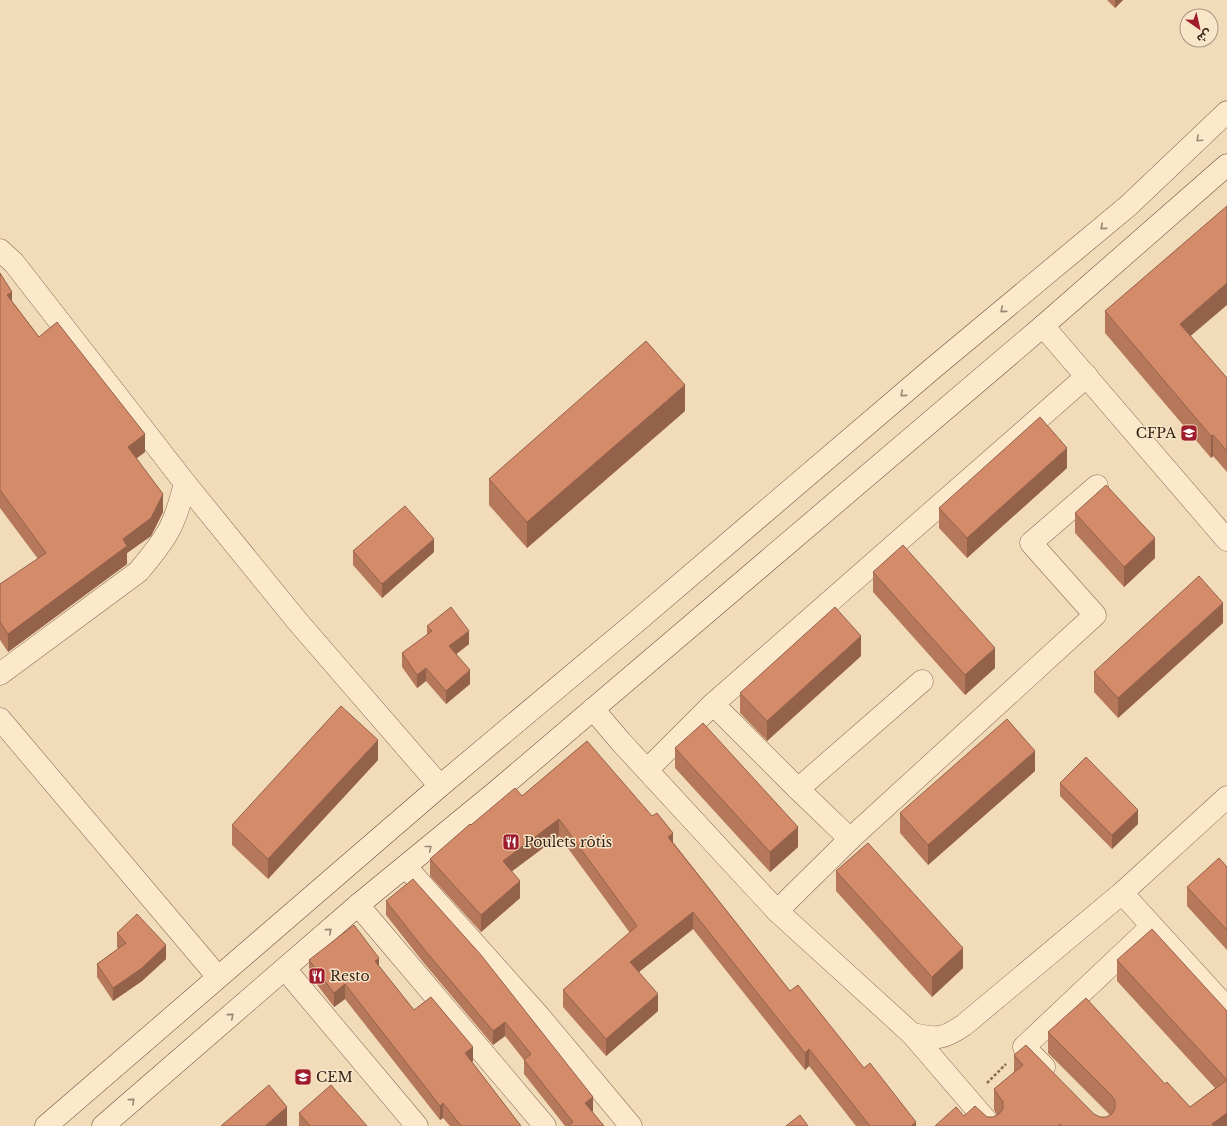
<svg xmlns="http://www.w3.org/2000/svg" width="1227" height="1126" viewBox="0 0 1227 1126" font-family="'Libre Baskerville','Noto Sans Arabic',serif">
	<rect width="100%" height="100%" fill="#f2dbb9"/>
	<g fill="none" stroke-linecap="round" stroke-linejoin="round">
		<!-- minor casing -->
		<g stroke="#896a52" stroke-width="23">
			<g id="minor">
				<path d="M0 250 14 263 185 483 298 622 440 786"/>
				<path d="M1043 326 1227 540"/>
				<path d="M0 674 138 572C149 559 161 545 169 530 177 515 181 499 185 483"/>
				<path d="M713 704 798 789 850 839"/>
				<path d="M593 709 621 742 777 911 912 1034C938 1039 942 1040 964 1025L1122 893 1227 797"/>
				<path d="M0 719 218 977"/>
				<path d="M648 769 713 704 1087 376"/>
				<path d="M798 789 922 681"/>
				<path d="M406 867 539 1016 631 1126"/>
				<path d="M1122 893 1227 1008"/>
				<path d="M358 905 545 1126"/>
				<path d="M777 911 850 839 1095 615 1031 543 1097 486"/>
				<path d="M285 969 417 1126"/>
				<path d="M912 1034 991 1126"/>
				<path d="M1044 1067 1024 1047 1152 926"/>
			</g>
		</g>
		<!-- secondary casing -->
		<g stroke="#6b4b36" stroke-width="23">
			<g id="secondary">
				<path d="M46 1126 440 786 636 622 932 369 1128 206 1227 112"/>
				<path d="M103 1126 358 905 497 791 1043 326 1227 165"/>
			</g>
		</g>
		<!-- path -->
		<path stroke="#896a52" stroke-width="2.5" stroke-dasharray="3 2" stroke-linecap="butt" d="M987 1083 1006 1064"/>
		<!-- minor -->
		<use href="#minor" stroke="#fce9cc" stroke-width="22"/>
		<!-- secondary -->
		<use href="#secondary" stroke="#fce9cc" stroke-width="22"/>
	</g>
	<!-- wall -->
	<g fill="#b6785b">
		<path d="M1107 0H1123L1115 8Z"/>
		<path d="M0 273 12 301 39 337 145 452 136 458 163 512 151 536 127 553V564L8 652 0 640V584L38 559 0 508Z"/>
		<path d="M1105 311 1191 336 1227 378V472L1213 456 1211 458 1105 333Z"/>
		<path d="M685 411 527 548 489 505V479Z"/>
		<path d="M1067 468 967 558 939 528V508Z"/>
		<path d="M1075 513 1155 558 1124 587 1075 533Z"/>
		<path d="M353 551 434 552 382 598 353 565Z"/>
		<path d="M873 572 995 668 965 695 873 592Z"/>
		<path d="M1223 623 1118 718 1094 692V672Z"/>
		<path d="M427 626 469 644 456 654 470 684 446 704 426 681 417 688 402 667V653L427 635Z"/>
		<path d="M861 656 767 741 740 713V693Z"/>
		<path d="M675 748 798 847 770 872 675 768Z"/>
		<path d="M378 760 268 879 232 845V825Z"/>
		<path d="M1035 771 928 865 900 833V813Z"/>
		<path d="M1060 783 1138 824 1112 849 1060 796Z"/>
		<path d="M522 796 673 842 790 991 864 1068 916 1126H856L809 1066 805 1070 693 929 639 972 658 1011 606 1056 563 1007V990L630 933 559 836 512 871 520 898 481 932 430 876V859L471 825Z"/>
		<path d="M1227 867V950L1187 906V887Z"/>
		<path d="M836 871 963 968 932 997 836 891Z"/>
		<path d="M386 901 593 1111 592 1112 604 1126H565L524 1074V1060L505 1036 493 1045 423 962 386 915Z"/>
		<path d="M117 933 166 959 142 981 113 1001 97 977V964L118 949 117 947Z"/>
		<path d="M309 960 379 966 414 1010 473 1061 472 1062 521 1126H450L443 1118 440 1120 345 999 334 1007 309 974Z"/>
		<path d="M1117 960 1227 1011V1126H935L964 1116 993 1117 997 1115 994 1110V1089L1014 1072V1055L1094 1114 1100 1117H1106L1110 1115 1048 1053V1032L1165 1084 1190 1107 1215 1088 1117 981Z"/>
		<path d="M299 1113 367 1126H299Z"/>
	</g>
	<!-- shaded-wall -->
	<g fill="#94614a">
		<path d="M1115 0H1123L1115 8Z"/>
		<path d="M1227 283V305L1180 345V324Z"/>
		<path d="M12 292V310L7 295Z"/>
		<path d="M685 385V411L527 548V522Z"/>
		<path d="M145 434V452L128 465V447Z"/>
		<path d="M1213 435V456L1211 458V436Z"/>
		<path d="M1067 448V468L967 558V538Z"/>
		<path d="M163 494V512L151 536 127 553V564L8 652V634L123 539Z"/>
		<path d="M1155 538V558L1124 587V567Z"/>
		<path d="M434 539V552L382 598V584Z"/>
		<path d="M1223 603V623L1118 718V698Z"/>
		<path d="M469 631V644L449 660V646Z"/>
		<path d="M861 636V656L767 741V721Z"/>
		<path d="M995 648V668L965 695V675Z"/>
		<path d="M426 668V681L417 688V675Z"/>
		<path d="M470 670V684L446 704V691Z"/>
		<path d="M378 740V760L268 879V859Z"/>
		<path d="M1035 751V771L928 865V845Z"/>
		<path d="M1138 810V824L1112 849V835Z"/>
		<path d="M559 819V836L503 878V861Z"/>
		<path d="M798 827V847L770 872V852Z"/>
		<path d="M673 833V850L668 837Z"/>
		<path d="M520 881V898L481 932V915Z"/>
		<path d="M693 912V929L630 979V962Z"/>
		<path d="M166 945V959L142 981 113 1001V988Z"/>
		<path d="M963 948V968L932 997V977Z"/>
		<path d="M379 958V973L375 961Z"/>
		<path d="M345 984V999L334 1007V993Z"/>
		<path d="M658 994V1011L606 1056V1039Z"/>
		<path d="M505 1022V1036L493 1045V1031Z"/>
		<path d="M473 1047V1061L465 1068V1053Z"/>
		<path d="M809 1049V1066L805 1070V1053Z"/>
		<path d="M593 1097V1111L585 1117V1103Z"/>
		<path d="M443 1103V1118L440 1120V1106Z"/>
		<path d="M287 1107V1126H265Z"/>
		<path d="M1227 1113V1126H1212V1124Z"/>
		<path d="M916 1122V1126H911Z"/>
	</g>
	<!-- building -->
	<g fill="#d48b6a" stroke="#94614a">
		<path d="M1227 206V283L1180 324 1227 378V451L1213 435 1211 436 1105 311Z"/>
		<path d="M0 273 12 292 7 295 39 337 57 322 145 434 128 447 163 494 151 518 123 539 127 546 8 634 0 622V584L46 553 0 490Z"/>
		<path d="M646 341 685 385 527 522 489 479Z"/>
		<path d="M1040 417 1067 448 967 538 939 508Z"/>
		<path d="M1106 485 1155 538 1124 567 1075 513Z"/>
		<path d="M405 506 434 539 382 584 353 551Z"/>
		<path d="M903 545 995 648 965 675 873 572Z"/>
		<path d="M1199 576 1223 603 1118 698 1094 672Z"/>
		<path d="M451 607 469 631 449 646 470 670 446 691 426 668 417 675 402 653 432 631 427 626Z"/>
		<path d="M835 607 861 636 767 721 740 693Z"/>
		<path d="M341 706 378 740 268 859 232 825Z"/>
		<path d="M1007 719 1035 751 928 845 900 813Z"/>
		<path d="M703 723 798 827 770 852 675 748Z"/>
		<path d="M587 741 652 816 657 813 673 833 668 837 790 991 798 985 864 1068 870 1063 916 1122 911 1126H870L809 1049 805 1053 693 912 630 962 658 994 606 1039 563 990 637 926 559 819 503 861 520 881 481 915 430 859 470 824 471 825 515 788 522 796Z"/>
		<path d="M1086 757 1138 810 1112 835 1060 783Z"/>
		<path d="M868 843 963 948 932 977 836 871Z"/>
		<path d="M1219 858 1227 867V930L1187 887Z"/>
		<path d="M413 879 481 955 593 1097 585 1103 604 1126H568L573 1122 524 1060 531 1054 505 1022 493 1031 423 948 386 901Z"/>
		<path d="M137 914 166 945 142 968 113 988 97 964 126 943 117 933Z"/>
		<path d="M354 925 379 958 375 961 414 1010 431 997 473 1047 465 1053 521 1126H461L443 1103 440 1106 345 984 334 993 309 960Z"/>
		<path d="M1152 929 1227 1011V1113L1212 1124 1214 1126H1062L1060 1124 1058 1126H935L956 1107 964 1116 975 1106 987 1117H993L999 1114 1003 1109V1102L994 1089 1023 1065 1014 1055 1026 1045 1094 1114 1100 1117H1106L1112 1114 1115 1108V1101L1112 1096 1048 1032 1086 998 1165 1084 1167 1082 1190 1107 1227 1080 1117 960Z"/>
		<path d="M269 1085 287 1107 265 1126H221Z"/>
		<path d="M331 1085 367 1126H310L299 1113Z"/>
		<path d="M800 1115 808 1126H786Z"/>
	</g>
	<!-- one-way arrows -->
	<defs><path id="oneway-chevron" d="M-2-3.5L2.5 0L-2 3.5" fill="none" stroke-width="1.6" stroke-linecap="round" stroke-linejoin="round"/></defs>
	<g stroke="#9a8672">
		<use href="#oneway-chevron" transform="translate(1199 139) rotate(137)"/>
		<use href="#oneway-chevron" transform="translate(1103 227) rotate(140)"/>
		<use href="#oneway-chevron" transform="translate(1003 310) rotate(140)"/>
		<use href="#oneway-chevron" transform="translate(903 394) rotate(140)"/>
		<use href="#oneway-chevron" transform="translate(429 848) rotate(-39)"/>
		<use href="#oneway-chevron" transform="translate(329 931) rotate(-41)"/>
		<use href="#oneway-chevron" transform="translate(231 1016) rotate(-41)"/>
		<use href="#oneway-chevron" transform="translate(132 1101) rotate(-41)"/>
	</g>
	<!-- icons -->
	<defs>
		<g id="university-square" transform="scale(0.9)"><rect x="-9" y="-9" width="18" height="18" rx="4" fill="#9e1c2b" stroke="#f9e6c9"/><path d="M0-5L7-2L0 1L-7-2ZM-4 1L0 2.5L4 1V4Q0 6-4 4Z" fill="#fff"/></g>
		<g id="restaurant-square" transform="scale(0.9)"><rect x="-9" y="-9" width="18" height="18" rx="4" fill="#9e1c2b" stroke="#f9e6c9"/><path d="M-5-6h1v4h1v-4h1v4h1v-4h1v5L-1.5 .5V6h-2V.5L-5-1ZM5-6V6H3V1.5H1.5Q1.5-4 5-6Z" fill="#fff"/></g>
		<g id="school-square" transform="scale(0.9)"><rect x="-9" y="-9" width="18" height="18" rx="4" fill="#9e1c2b" stroke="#f9e6c9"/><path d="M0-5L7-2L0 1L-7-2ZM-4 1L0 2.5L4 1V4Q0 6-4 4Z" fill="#fff"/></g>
	</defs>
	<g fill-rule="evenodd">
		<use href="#university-square" x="1189" y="433"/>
		<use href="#restaurant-square" x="511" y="842"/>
		<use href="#restaurant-square" x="317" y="976"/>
		<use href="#school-square" x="303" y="1077"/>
	</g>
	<g text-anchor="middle" stroke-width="3" stroke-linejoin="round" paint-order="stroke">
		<!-- poi labels -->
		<g font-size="14" fill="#372419" stroke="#f9e6c9" text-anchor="start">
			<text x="1176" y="438" text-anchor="end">CFPA</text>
			<text x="524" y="847">Poulets rôtis</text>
			<text x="330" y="981">Resto</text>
			<text x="316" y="1082">CEM</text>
		</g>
	</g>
	<!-- north arrow -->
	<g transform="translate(1199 28) rotate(146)"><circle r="19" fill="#f9e6c9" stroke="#ab9883"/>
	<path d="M0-3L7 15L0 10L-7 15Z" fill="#9e1c2b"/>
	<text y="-6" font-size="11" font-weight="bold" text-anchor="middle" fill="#372419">ش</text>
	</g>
</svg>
